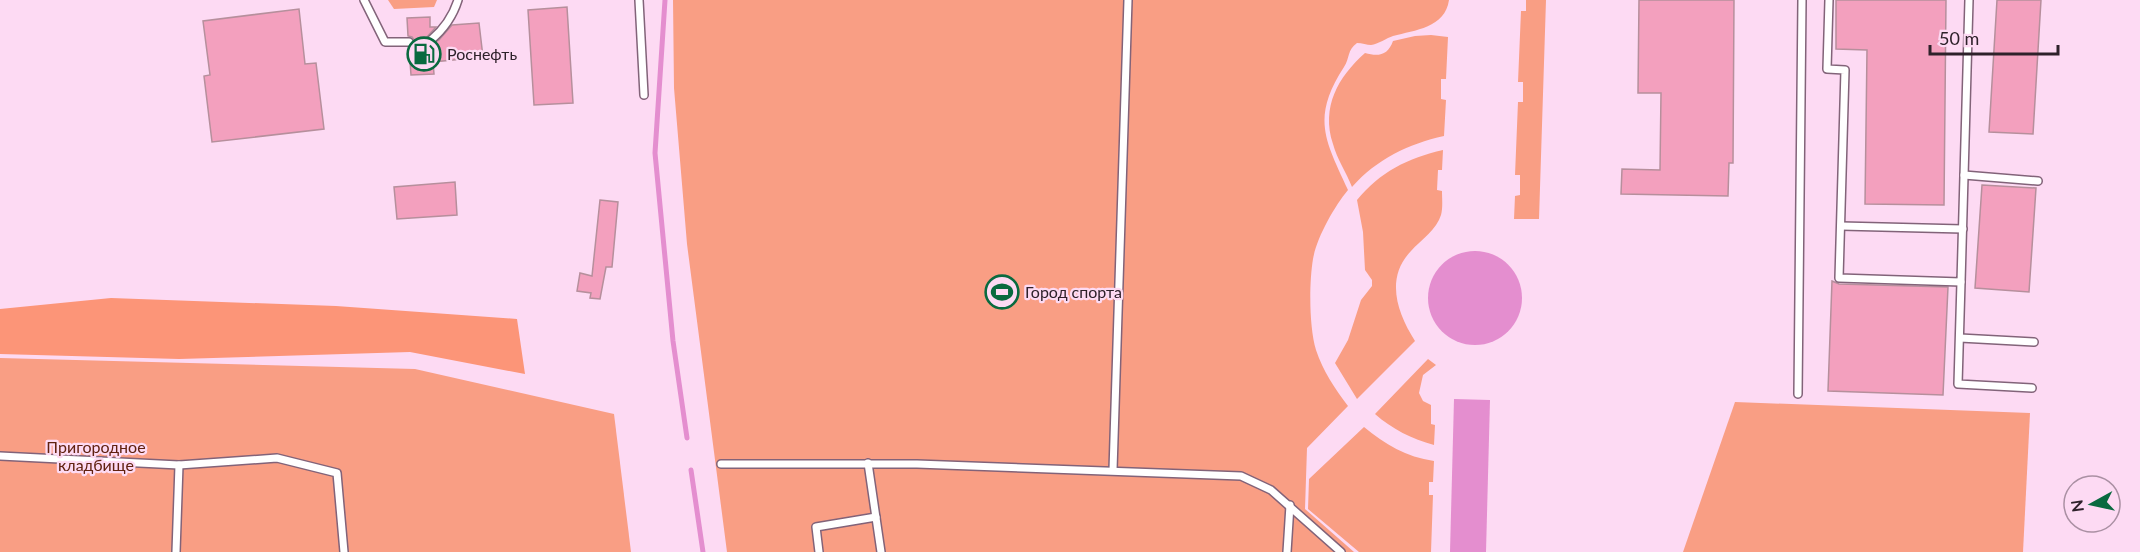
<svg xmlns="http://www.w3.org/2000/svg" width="2140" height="552" viewBox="0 0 2140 552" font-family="Lato,sans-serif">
	<rect width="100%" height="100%" fill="#fddaf3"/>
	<!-- green -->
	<g fill="#f99e84">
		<path d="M388 0H437L434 7 394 9Z"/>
		<path d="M673 0H1449C1445 28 1415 30 1393 36 1387 38 1378 44 1371 45 1367 45 1362 43 1357 43 1347 50 1350 58 1344 67 1311 118 1325 140 1348 190 1334 207 1317 237 1313 259 1309 283 1309 327 1316 350 1323 371 1335 389 1348 406L1307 448 1305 509 1354 552H727L687 244 674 88Z"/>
		<path d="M1526 0H1546L1539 219H1514L1515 196 1520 195V175H1515L1518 102H1523V82H1518L1521 11H1526Z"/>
		<path d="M1431 35 1448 37 1446 79H1441V99L1446 100 1444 136C1408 144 1377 159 1352 187 1346 172 1337 159 1333 144 1321 107 1338 77 1365 53 1379 57 1388 55 1393 41L1415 36Z"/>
		<path d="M1443 150 1442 170H1438L1437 190 1442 191C1442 198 1443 208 1441 215 1437 229 1421 240 1411 251 1385 278 1397 313 1415 341L1357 399 1335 363 1348 340 1361 300 1372 286V280L1365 270 1363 232 1357 200C1380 172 1408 158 1443 150Z"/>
		<path d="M0 358 415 369 614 414 631 552H0Z"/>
		<path d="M1428 359 1436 365 1423 375 1419 393 1423 401 1431 405V424L1435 425 1434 445C1412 439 1392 429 1375 414Z"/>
		<path d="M1735 402 2030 413 2023 552H1683Z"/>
		<path d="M1364 427C1385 444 1406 457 1434 461L1433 482H1429V495H1433L1431 552H1359L1308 509 1309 479Z"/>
	</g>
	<!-- forest -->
	<path fill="#fc9578" d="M111 298 336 306 517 319 525 374 410 352 179 359 0 354V309Z"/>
	<!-- water -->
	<g fill="#e48ecf">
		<circle cx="1475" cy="298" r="47"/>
		<path d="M1454 399 1490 400 1486 552H1450Z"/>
	</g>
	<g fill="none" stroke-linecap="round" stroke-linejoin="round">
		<!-- stream -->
		<g stroke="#e48ecf" stroke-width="5">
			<path d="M665 0 655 153 673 341 687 438"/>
			<path d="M691 470 703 552"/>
		</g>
	</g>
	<!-- building -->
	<g fill="#f3a0be" stroke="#b68f9c" stroke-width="1.5">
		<path d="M1639 0H1734L1733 163H1729L1728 196 1621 194 1622 169 1660 170 1661 93H1638Z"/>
		<path d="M1836 0H1946L1944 205 1865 204 1867 50 1836 49Z"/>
		<path d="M1997 0H2041L2033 134 1989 132Z"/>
		<path d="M567 7 573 103 534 105 528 10Z"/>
		<path d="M299 9 305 64 316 63 324 129 212 142 204 76 210 75 203 21Z"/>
		<path d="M430 17V27H436L426 38V43L430 45 439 40 452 25 479 23 483 57 433 62 434 74 411 75 409 48 414 45 415 41 412 37 408 36 407 18Z"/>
		<path d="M455 182 457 215 397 219 394 187Z"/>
		<path d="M1982 185 2036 188 2029 292 1975 288Z"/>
		<path d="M600 200 618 202 612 267H606L600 299 590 298 591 293 577 291 580 273 592 276Z"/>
		<path d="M1832 281 1839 284 1948 287 1943 395 1828 391Z"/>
	</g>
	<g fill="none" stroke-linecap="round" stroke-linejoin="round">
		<!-- service casing -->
		<g stroke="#826379" stroke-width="10">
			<g id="service">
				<path d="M364 0 385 42H409"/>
				<path d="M639 0 644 95"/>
				<path d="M1829 0 1827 69 1845 70 1839 278 1961 282 1969 0"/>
				<path d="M431 40C444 29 453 16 458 0"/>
				<path d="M1964 175 2038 181"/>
				<path d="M1841 226 1963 229"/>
				<path d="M1961 282 1958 384 2032 388"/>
				<path d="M1960 338 2034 342"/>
				<path d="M1798 394 1802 0"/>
				<path d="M0 456 179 465 277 458 337 473 344 552"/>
				<path d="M868 463 881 552"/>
				<path d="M721 464H917L1241 476 1271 490 1341 552"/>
				<path d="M1113 470 1128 0"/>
				<path d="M176 552 179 465"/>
				<path d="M819 552 816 527 876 517"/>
				<path d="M1287 552 1290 505"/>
			</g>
		</g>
		<!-- service -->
		<use href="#service" stroke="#fff" stroke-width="7"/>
	</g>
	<!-- icons -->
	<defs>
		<g id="fuel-ring" transform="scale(1.725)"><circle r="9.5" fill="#fddaf3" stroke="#096a3f" stroke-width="1.5"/><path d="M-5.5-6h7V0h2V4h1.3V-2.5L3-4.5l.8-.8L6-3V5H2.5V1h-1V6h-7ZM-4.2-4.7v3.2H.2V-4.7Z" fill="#096a3f"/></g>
		<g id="stadium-ring" transform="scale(1.725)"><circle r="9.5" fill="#fddaf3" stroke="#096a3f" stroke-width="1.5"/><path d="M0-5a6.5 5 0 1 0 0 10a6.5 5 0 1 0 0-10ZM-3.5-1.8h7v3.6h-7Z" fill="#096a3f"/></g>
	</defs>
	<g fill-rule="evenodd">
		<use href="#fuel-ring" x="424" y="54"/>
		<use href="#stadium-ring" x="1002" y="292"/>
	</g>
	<g text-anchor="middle" stroke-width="4.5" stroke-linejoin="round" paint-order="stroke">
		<!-- poi labels -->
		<g font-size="16" fill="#2e212a" stroke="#fddaf3" text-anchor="start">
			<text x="447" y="60">Роснефть</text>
			<text x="1025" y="298">Город спорта</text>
		</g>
		<!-- park labels -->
		<g font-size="16" fill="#60210f" stroke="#fddaf3">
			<text x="96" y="453">Пригородное<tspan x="96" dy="18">кладбище</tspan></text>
		</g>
	</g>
	<!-- north arrow -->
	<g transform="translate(2092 504) rotate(262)"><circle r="28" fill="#fddaf3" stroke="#aa90a3" stroke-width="1.5"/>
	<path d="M0-4.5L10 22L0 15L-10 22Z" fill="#096a3f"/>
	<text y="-9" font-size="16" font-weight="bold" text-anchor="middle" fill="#2e212a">N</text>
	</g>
	<!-- scale -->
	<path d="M1930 45v9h128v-9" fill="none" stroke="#2e212a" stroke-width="3"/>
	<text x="1939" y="45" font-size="18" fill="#2e212a" stroke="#fddaf3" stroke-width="4.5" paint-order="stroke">50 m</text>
</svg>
